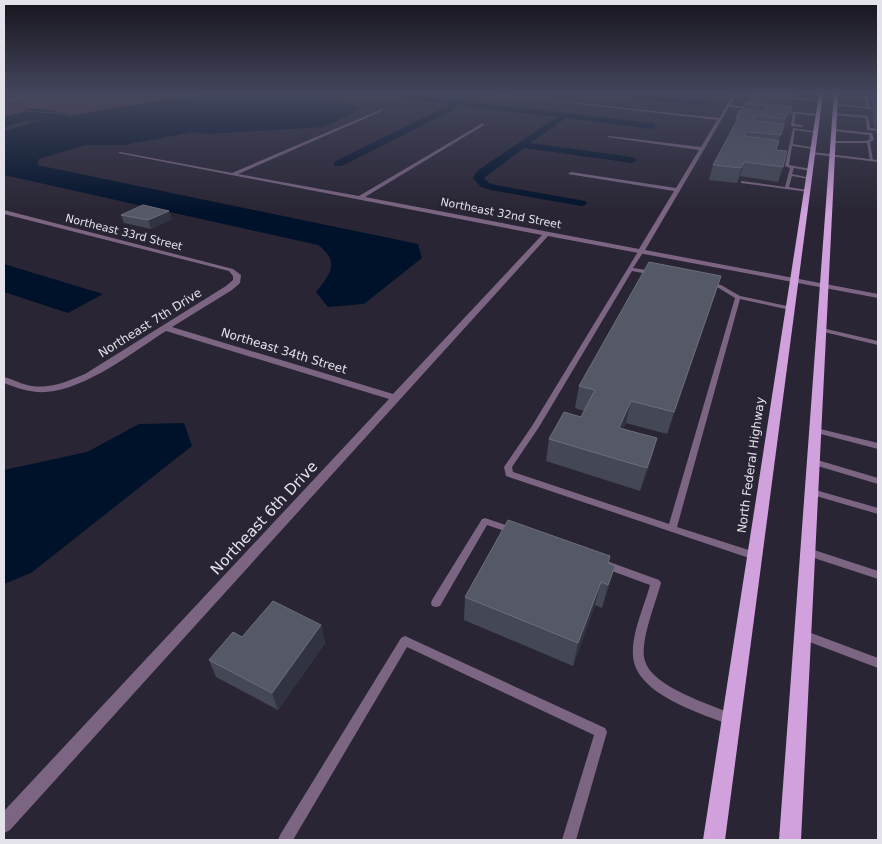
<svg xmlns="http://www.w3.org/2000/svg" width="882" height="844" viewBox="0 0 882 844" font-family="'DejaVu Sans',sans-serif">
	<rect width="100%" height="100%" fill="#292534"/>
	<!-- green -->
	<path fill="#503346" d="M4 94H213L117 107 81 115 65 116 70 115 34 108 4 116Z"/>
	<!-- water -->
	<g fill="#00122a">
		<path d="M213 94H361L323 100 359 106 360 110 323 127 207 134 193 132 124 145H86L39 159 37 165 418 244 422 258 364 304 328 307 316 292C330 274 341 262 318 245L4 175V131L42 120 25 121 4 127V116L34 108 71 114 64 116H70L117 107Z"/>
		<path d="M4 264 103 294 68 313 4 292Z"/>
		<path d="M184 423 192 446 31 573 4 584V470L87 452 139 424Z"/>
	</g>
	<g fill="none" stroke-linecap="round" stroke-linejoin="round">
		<!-- canal -->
		<g fill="#00122a" fill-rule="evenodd">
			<path d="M380 94H399L652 123 656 126 652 129 566 118 530 143 632 157 637 160 632 163 524 148 484 178 489 183 496 185 585 201 587 203 585 205 581 206 491 190 481 187 473 178 477 171 557 117 461 106 342 166H334V162L451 104 383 96Z"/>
			<path d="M606 94H628L709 102 713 104 709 106 609 96Z"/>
		</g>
		<!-- path -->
		<g stroke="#74717d" stroke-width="1" stroke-dasharray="1 1" stroke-linecap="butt">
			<path d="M29 107 79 94"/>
			<path d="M4 116 25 111 67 114"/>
			<path d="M4 125H6"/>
		</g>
		<!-- lane -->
		<g fill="#7c6583" fill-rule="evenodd">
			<path d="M24 94H26L22 99 4 102V100L20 97Z"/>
			<path d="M784 96 820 100 821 101 820 102 783 98Z"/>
			<path d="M865 96 878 97V99L868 98 869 107 878 108V110L835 105 836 104 866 107Z"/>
			<path d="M739 110H752L753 111 741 112 738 117 748 118 749 120 735 119Z"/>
			<path d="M793 112 796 113 794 124 803 125V127L791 126Z"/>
			<path d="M835 113 868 116 870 128 878 129V131L867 130 866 118 834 115Z"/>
			<path d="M793 128 818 132 816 133 795 130 793 144 815 148 813 149 792 146 789 165 811 169 810 171 794 168 792 174 811 178 809 179 792 176 789 187 807 190H808V192L741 183V181H742L785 187 790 168 785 166Z"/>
			<path d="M834 129 872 133 874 140 870 142 873 161 870 160 867 143H833L831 142 833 141H866L870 139 869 135 833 131Z"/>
			<path d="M639 250 644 251 633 268 653 271 656 273 653 275 632 271 539 427 512 467 513 472 669 524 735 298 717 287 706 284 709 282 721 285 740 296 792 307 793 308 790 310 740 299 677 527 758 553 760 556 758 559 755 560 506 476 504 467 532 426Z"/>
			<path d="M822 328 878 341V345L820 331 819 330Z"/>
			<path d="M813 428H816L878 443V449L813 432 812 430Z"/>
			<path d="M814 459 878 478V484L811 464 810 462 811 460Z"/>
			<path d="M812 489 878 508V514L809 494 808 492 809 490Z"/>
			<path d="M485 518 514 528 516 530 514 532 511 533 487 525 440 606 436 607 432 606 431 603 432 600 482 519Z"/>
			<path d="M808 548 878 571V579L805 555 803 552 805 549Z"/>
			<path d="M604 560 659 580 661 583C656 602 639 643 645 661 652 687 712 705 735 715L737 719 735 723 731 725C702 714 634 694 633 655 632 632 644 607 650 585L601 567 599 564 601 561Z"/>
			<path d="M803 630 878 658V668L799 638 798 635 799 632Z"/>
			<path d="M405 636 605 728 607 732 576 840H562L594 735 407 647 293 840H278L280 835 401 638Z"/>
		</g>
		<!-- street -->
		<g fill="#7c6583" fill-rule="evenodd">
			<path d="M493 94 719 118 733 94H737L730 105 759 109 757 110 729 107 645 250 878 294V298L548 236 10 830 4 833V811L389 399 166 331C133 352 85 390 45 392 31 393 17 388 4 383V377C12 379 19 383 27 385 48 390 66 382 85 374L226 286 233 280V276L229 271 4 214V210L233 269 241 275 240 283 232 290 172 327 393 394 542 235 118 153 120 152 232 173 382 109V111L238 174 359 196 483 123 484 125 365 197 639 249 674 191 568 174 571 172 676 188 699 150 607 137 609 136 701 147 717 120Z"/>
			<path d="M777 110 818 114 820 115 818 116 776 112Z"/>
			<path d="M813 152 878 160V162L811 154Z"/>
		</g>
		<!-- primary -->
		<g fill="#d1a1de" fill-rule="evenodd">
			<path d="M819 94H823L725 840H703Z"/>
			<path d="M834 94H838L801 840H779Z"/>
		</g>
	</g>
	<!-- wall -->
	<g fill="#444856">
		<path d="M753 94H796V96H793L791 104 764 102 763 104 792 106 789 118 782 131 776 150 783 167 778 182 740 176 737 183 709 180 713 165 744 109 745 104 749 102Z"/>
		<path d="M871 94H878V128L874 127 872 112 875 106 872 105V100L874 95H871Z"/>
		<path d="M121 215 172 219 151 229 124 223Z"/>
		<path d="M721 276 715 295 667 434 626 423 623 429 657 438 651 461 640 491 546 461 549 439 581 417 584 411 575 408 579 386Z"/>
		<path d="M610 556 608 563 615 566 608 589 602 608 595 605 573 666 464 620 465 597Z"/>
		<path d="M321 625 325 643 278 710 216 677 209 660 242 637Z"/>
	</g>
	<!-- shaded-wall -->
	<g fill="#323342">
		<path d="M792 106 789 118 782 132 785 119Z"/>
		<path d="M744 162 740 176 737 183 741 168Z"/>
		<path d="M169 211 172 219 151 229 148 220Z"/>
		<path d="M721 276 715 295 667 434 674 412Z"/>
		<path d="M631 401 626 423 614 450 619 428Z"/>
		<path d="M657 438 651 461 640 491 647 468Z"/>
		<path d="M615 566 608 589 602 608 608 585Z"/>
		<path d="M601 582 595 605 573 666 578 643Z"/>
		<path d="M321 625 325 643 278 710 272 693Z"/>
	</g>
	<!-- building -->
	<g fill="#555866" stroke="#6c6e7b">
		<path d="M753 94H779L793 95 792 98 761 95 758 99 764 100 750 99Z"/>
		<path d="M875 94H878V98L876 97Z"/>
		<path d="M746 102 792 106 785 119 756 116 752 118 753 120 784 124 781 135 748 132 744 134 746 136 779 141 776 150 787 151 783 167 744 162 741 168 713 165 743 109 763 112 766 109 765 106 745 104Z"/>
		<path d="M878 103V118H877L876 104Z"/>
		<path d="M143 205 169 211 148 220 121 215Z"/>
		<path d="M649 262 721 276 674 412 631 401 619 428 657 438 647 468 549 439 564 412 581 417 595 390 579 386Z"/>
		<path d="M508 520 610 556 608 563 615 566 608 585 601 582 578 643 465 597Z"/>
		<path d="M273 601 321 625 272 693 209 660 233 632 242 637Z"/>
	</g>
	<!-- sky -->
	<linearGradient id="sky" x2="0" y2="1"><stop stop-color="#17141d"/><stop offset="0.44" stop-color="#43465c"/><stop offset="1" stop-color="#43465c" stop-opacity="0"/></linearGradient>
	<rect width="882" height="212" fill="url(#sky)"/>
	<g text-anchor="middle" stroke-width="5" stroke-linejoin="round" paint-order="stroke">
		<!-- far-street labels -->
		<g font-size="11" fill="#e4e2eb" stroke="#292534">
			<text transform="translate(501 213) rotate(11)" y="4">Northeast 32nd Street</text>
			<text transform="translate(124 232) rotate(14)" y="4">Northeast 33rd Street</text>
		</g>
		<!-- street labels -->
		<g font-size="12" fill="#e4e2eb" stroke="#292534">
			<text transform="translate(150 323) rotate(-32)" y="4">Northeast 7th Drive</text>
			<text transform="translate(284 351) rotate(17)" y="4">Northeast 34th Street</text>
			<text transform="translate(751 465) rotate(-82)" y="4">North Federal Highway</text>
		</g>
		<!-- near-street labels -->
		<g font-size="15" fill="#e4e2eb" stroke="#292534">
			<text transform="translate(264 518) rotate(-47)" y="5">Northeast 6th Drive</text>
		</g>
	</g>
	<!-- border -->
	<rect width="882" height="844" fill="none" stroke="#e4e2eb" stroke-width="10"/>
</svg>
